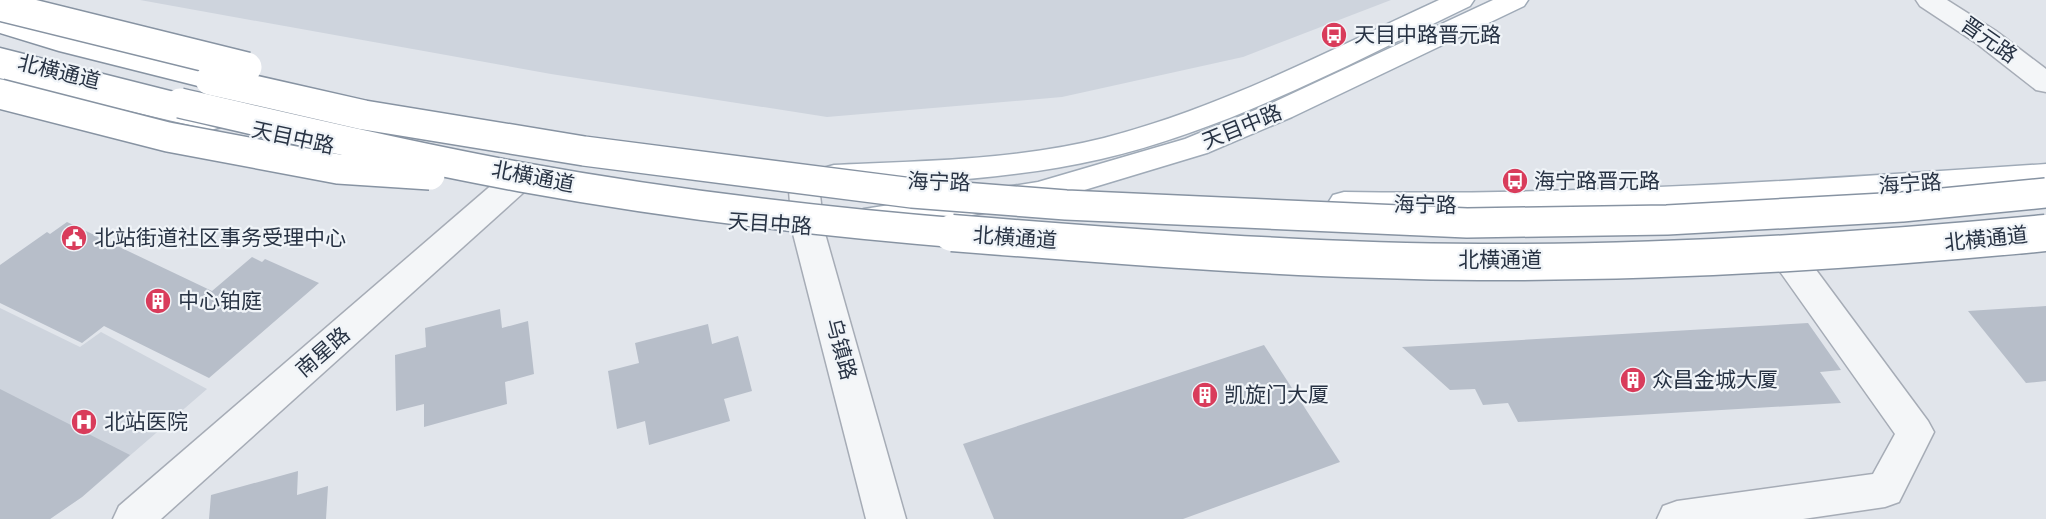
<svg xmlns="http://www.w3.org/2000/svg" width="2046" height="519" viewBox="0 0 2046 519" font-family="'Source Sans 3','Noto Sans SC',sans-serif">
	<rect width="100%" height="100%" fill="#e1e5eb"/>
	<!-- built -->
	<g fill="#ced4dd">
		<path d="M140 0H1391L1243 57 1062 97 827 117 551 74Z"/>
		<path d="M0 308 80 347 101 332 207 389 82 497 50 519H0Z"/>
	</g>
	<!-- building -->
	<g fill="#b7bec9">
		<path d="M67 222 212 291 252 257 262 262 265 259 319 283 209 378 104 326 82 343 0 303V265L47 232 50 234Z"/>
		<path d="M2046 306V381L2026 383 1968 311Z"/>
		<path d="M500 309 502 328 528 321 534 374 505 382 507 404 424 427V404L396 411 395 355 426 347 425 328Z"/>
		<path d="M1808 323 1841 370 1820 372 1841 403 1518 422 1508 403 1483 405 1475 389 1450 390 1402 347Z"/>
		<path d="M708 324 712 344 738 336 752 391 724 399 730 421 649 445 645 421 617 429 608 371 639 363 635 343Z"/>
		<path d="M1264 345 1340 462 1183 519H994L963 444Z"/>
		<path d="M0 389 130 455 82 497 50 519H0Z"/>
		<path d="M298 471 297 495 328 486 326 519H209L211 495Z"/>
	</g>
	<g fill="none" stroke-linecap="round" stroke-linejoin="round">
		<!-- minor casing -->
		<g stroke="#a6acb6" stroke-width="3">
			<g id="minor">
				<path d="M1916 0H1947L1996 31 2046 69V92L2036 90 1976 43 1920 6Z"/>
				<path d="M803 166 814 169 818 177 824 230 906 519H866L792 230 788 177 792 169Z"/>
				<path d="M512 174 523 177 528 185 523 193 161 519H113L119 506 501 177Z"/>
				<path d="M1793 251 1805 255 1928 421 1934 432 1899 502 1885 507 1803 519H1657L1663 506 1677 501 1873 474 1895 434 1781 273 1776 264 1781 255Z"/>
			</g>
		</g>
		<!-- major casing -->
		<g stroke="#9faab7" stroke-width="3">
			<g id="major">
				<path d="M1439 0H1474L1470 6C1353 62 1228 130 1101 159 1014 179 923 183 834 187L823 184 819 176 823 168 834 165C924 161 1017 160 1104 138 1221 108 1330 50 1439 0Z"/>
				<path d="M1493 0H1528L1524 6 1292 117 1207 153 1038 204 864 233 853 229 848 221 853 213 864 209 1038 182 1185 139 1272 103Z"/>
				<path d="M0 60 74 80 211 110 221 113 226 120 221 127 211 130 74 98 0 78Z"/>
				<path d="M2046 164V186C1812 203 1579 219 1344 214L1333 211 1328 203 1333 195 1344 192C1579 196 1812 180 2046 164Z"/>
			</g>
		</g>
		<!-- highway casing -->
		<g stroke="#8793a2" stroke-width="3">
			<g id="highway">
				<path d="M0 16 76 38 220 73 224 80 220 87 210 89 59 51 0 33Z"/>
				<path d="M0 48 190 96 195 103 190 110 180 113 0 66Z"/>
			</g>
		</g>
		<!-- minor -->
		<use href="#minor" fill="#f4f6f8" fill-rule="evenodd"/>
		<!-- major -->
		<use href="#major" fill="#fff" fill-rule="evenodd"/>
		<!-- highway -->
		<use href="#highway" fill="#fff" fill-rule="evenodd"/>
		<!-- highway-bridge-far1 casing -->
		<g stroke="#8793a2" stroke-width="32" stroke-linecap="butt">
			<g id="highway-bridge-far1">
				<path d="M0 6 247 67"/>
				<path d="M210 80 364 115 584 151 912 193 1066 205 1467 223 1667 220 1902 207 2046 193"/>
				<path d="M0 94 168 137 338 169 430 175"/>
				<path d="M180 103C293 129 407 156 521 177 669 204 820 222 970 234"/>
				<path d="M2034 234 2046 233"/>
			</g>
		</g>
		<!-- highway-bridge casing -->
		<g stroke="#8793a2" stroke-width="39" stroke-linecap="butt">
			<path id="highway-bridge" d="M952 233C1127 247 1304 261 1480 262 1669 263 1858 251 2046 233"/>
		</g>
		<!-- highway-bridge-far1 -->
		<use href="#highway-bridge-far1" stroke="#fff" stroke-width="29"/>
		<!-- highway-bridge -->
		<use href="#highway-bridge" stroke="#fff" stroke-width="36"/>
	</g>
	<!-- icons -->
	<defs>
		<g id="bus-disc" transform="scale(1.35)"><circle r="9.5" fill="#d93c5b" stroke="#f0f4f8"/><path d="M-5-6H5V4H4V6H2V4H-2V6H-4V4H-5ZM-3.5-4V0h7V-4ZM-3.5 1.2v1.5H-2V1.2ZM2 1.2v1.5H3.5V1.2Z" fill="#fff"/></g>
		<g id="civic-disc" transform="scale(1.35)"><circle r="9.5" fill="#d93c5b" stroke="#f0f4f8"/><path d="M-.6-6.5H3V-4.5H.6V-3L4-1V1h2V6H-6V1h2V-1L-.6-3ZM-1.2 2.5V6h2.4V2.5Z" fill="#fff"/></g>
		<g id="building-disc" transform="scale(1.35)"><circle r="9.5" fill="#d93c5b" stroke="#f0f4f8"/><path d="M-4-6H4V6H1V3H-1V6H-4ZM-2.5-4.3h1.7v1.8h-1.7ZM.8-4.3h1.7v1.8H.8ZM-2.5-1h1.7V.8h-1.7ZM.8-1h1.7V.8H.8Z" fill="#fff"/></g>
		<g id="hospital-disc" transform="scale(1.35)"><circle r="9.5" fill="#d93c5b" stroke="#f0f4f8"/><path d="M-5-5h3v3.5h4V-5h3V5h-3V1.5h-4V5h-3Z" fill="#fff"/></g>
	</defs>
	<g fill-rule="evenodd">
		<use href="#bus-disc" x="1334" y="35"/>
		<use href="#bus-disc" x="1515" y="181"/>
		<use href="#civic-disc" x="74" y="238"/>
		<use href="#building-disc" x="158" y="301"/>
		<use href="#building-disc" x="1633" y="380"/>
		<use href="#building-disc" x="1205" y="395"/>
		<use href="#hospital-disc" x="84" y="422"/>
	</g>
	<g text-anchor="middle" stroke-width="4.5" stroke-linejoin="round" paint-order="stroke">
		<!-- poi labels -->
		<g font-size="21" fill="#283344" stroke="#f0f4f8" text-anchor="start">
			<text x="1354" y="42">天目中路晋元路</text>
			<text x="1534" y="188">海宁路晋元路</text>
			<text x="94" y="245">北站街道社区事务受理中心</text>
			<text x="178" y="308">中心铂庭</text>
			<text x="1652" y="387">众昌金城大厦</text>
			<text x="1224" y="402">凯旋门大厦</text>
			<text x="104" y="429">北站医院</text>
		</g>
		<!-- street labels -->
		<g font-size="21" fill="#283344" stroke="#f0f4f8">
			<text transform="translate(1989 40) rotate(35)" y="7">晋元路</text>
			<text transform="translate(59 72) rotate(14)" y="7">北横通道</text>
			<text transform="translate(1242 127) rotate(-22)" y="7">天目中路</text>
			<text transform="translate(293 138) rotate(12)" y="7">天目中路</text>
			<text transform="translate(533 177) rotate(11)" y="7">北横通道</text>
			<text transform="translate(939 182) rotate(2)" y="7">海宁路</text>
			<text transform="translate(1910 184) rotate(-4)" y="7">海宁路</text>
			<text transform="translate(1425 205) rotate(1)" y="7">海宁路</text>
			<text transform="translate(770 224) rotate(4)" y="7">天目中路</text>
			<text transform="translate(1015 238) rotate(4)" y="7">北横通道</text>
			<text transform="translate(1986 239) rotate(-6)" y="7">北横通道</text>
			<text x="1500" y="267">北横通道</text>
			<text transform="translate(841 349) rotate(75)" y="7">乌镇路</text>
			<text transform="translate(323 352) rotate(-41)" y="7">南星路</text>
		</g>
	</g>
</svg>
